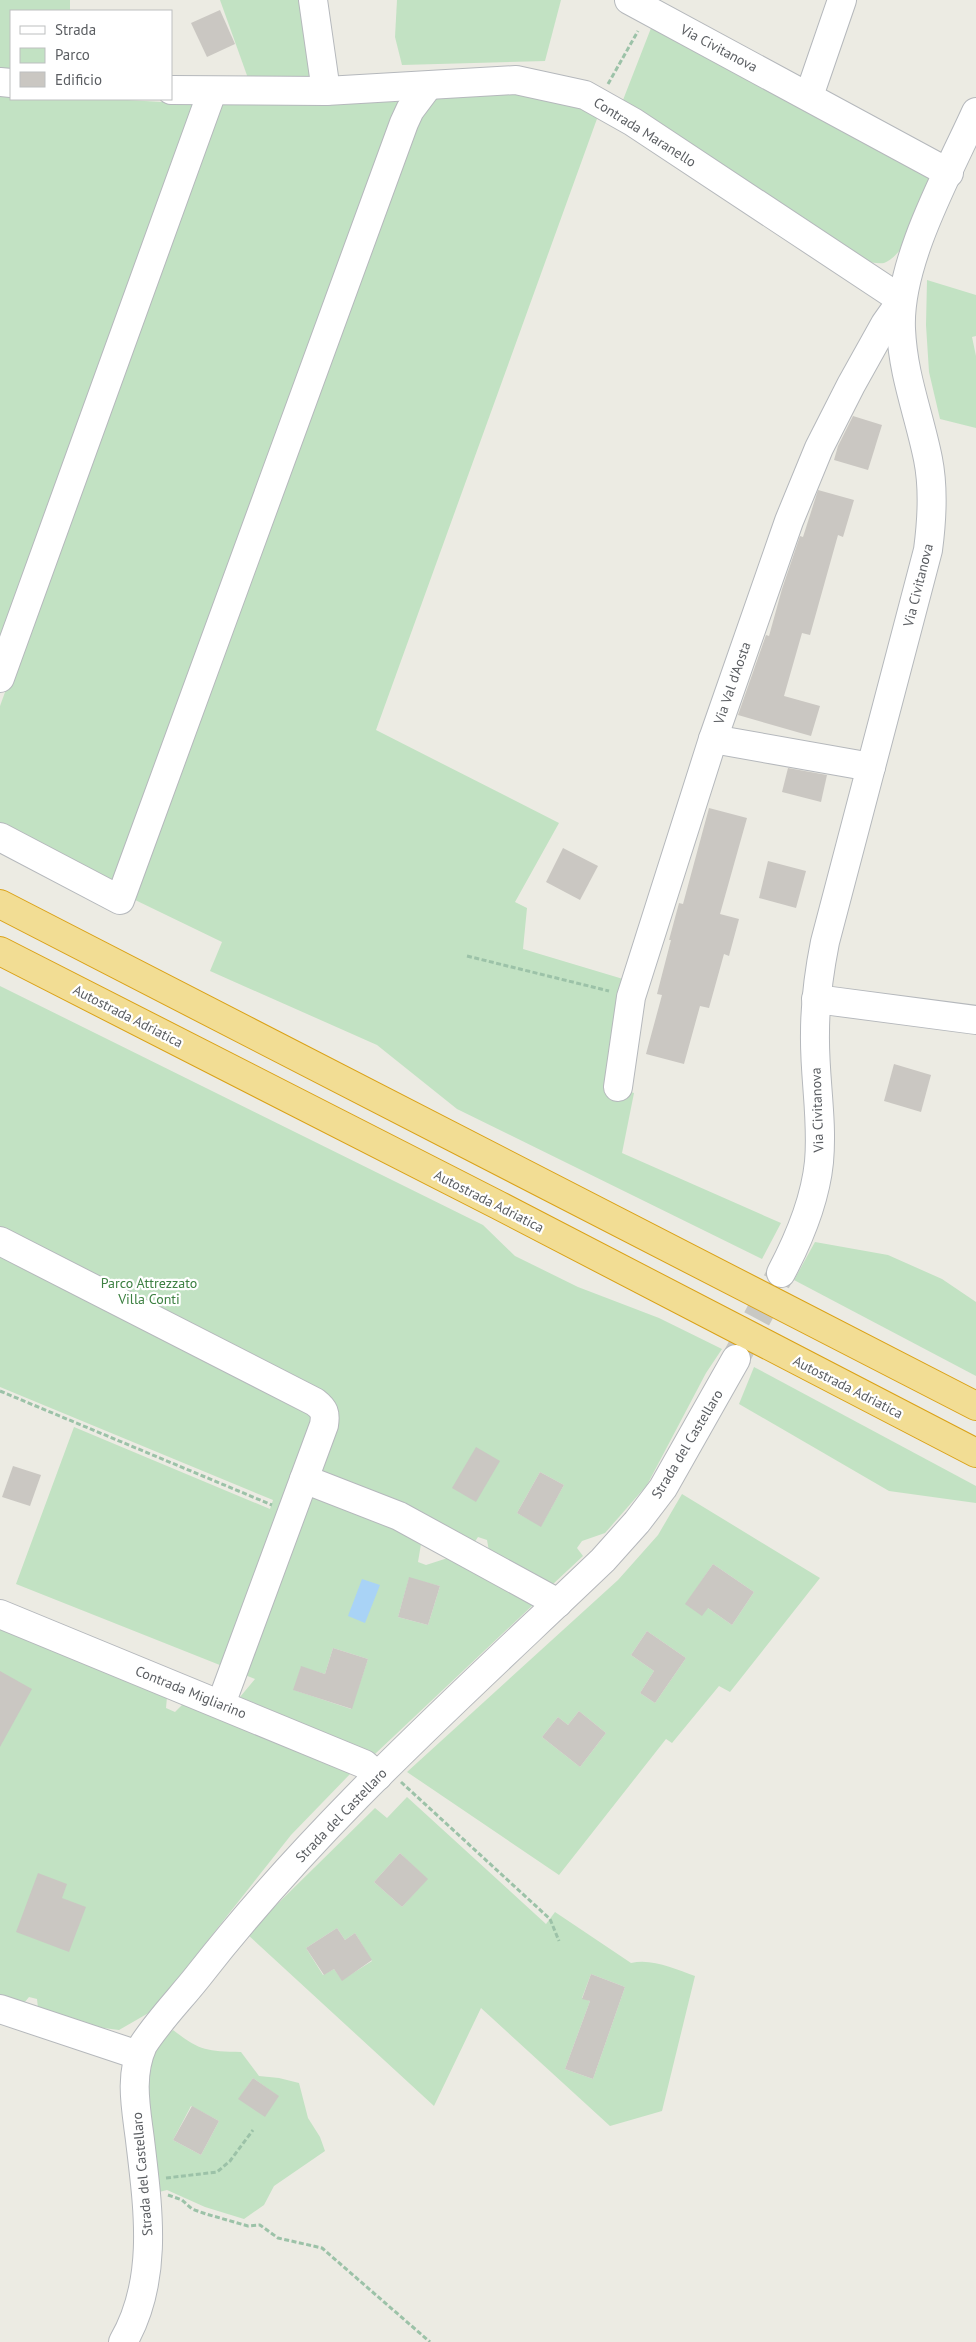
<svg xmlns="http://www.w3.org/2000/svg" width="976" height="2342" viewBox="0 0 976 2342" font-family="'PT Sans',sans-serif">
	<rect width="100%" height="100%" fill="#ecebe3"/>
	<!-- green -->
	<g fill="#c2e2c3" fill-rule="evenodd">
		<path d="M0 0H70V11H11V74L0 73Z"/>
		<path d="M220 0H303L316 81H249Z"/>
		<path d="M397 0H561L545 61 402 65 395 37Z"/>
		<path d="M653 23 929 178C931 200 907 254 884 263 878 264 870 262 864 261L623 100Z"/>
		<path d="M0 91 11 92V99H110L197 104 0 655Z"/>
		<path d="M513 93 577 105 598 116 376 730 559 823 515 902 527 908 523 949 623 979 606 1084 634 1093 622 1153 781 1223 762 1259 457 1109 377 1045 210 971 222 942 131 898 422 97Z"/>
		<path d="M401 101 114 885 0 827V706L219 102Z"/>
		<path d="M927 280 976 295V336L972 337 976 356V428L940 419 929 372 926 325Z"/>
		<path d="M0 986 483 1225 515 1256 578 1287 659 1318 722 1349 706 1373 647 1485 605 1533 582 1541 577 1548 583 1556 552 1585 489 1551 487 1540 478 1537 474 1543 421 1544 418 1562 426 1565 454 1556 536 1602 375 1754 240 1697 255 1679 16 1584 74 1427 270 1509 273 1500 0 1387ZM540 1472 564 1485 541 1526 517 1513ZM409 1578 440 1586 428 1625 398 1617ZM333 1648 368 1659 351 1709 294 1690 301 1667 325 1674Z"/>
		<path d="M815 1242 888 1255 942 1279 976 1302V1376L794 1280Z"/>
		<path d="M754 1367 976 1486V1503L889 1491 739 1404Z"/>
		<path d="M682 1494 820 1578 730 1692 719 1686 672 1743 666 1739 559 1875 407 1772 618 1580 658 1535ZM713 1564 754 1592 732 1625 708 1608 686 1604ZM647 1631 686 1658 655 1703 640 1693 654 1671 631 1655ZM579 1711 606 1733 580 1767 542 1737 558 1717 568 1725Z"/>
		<path d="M0 1629 167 1697 166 1708 175 1712 183 1704 352 1772 291 1835 152 2011 119 2030 96 2027 38 2008 37 1999 29 1997 24 2003 0 1995Z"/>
		<path d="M407 1797 546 1924 555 1912 631 1963C652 1958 675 1969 695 1976L662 2111 610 2126 481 2008 434 2106 247 1934 375 1808 387 1818ZM400 1853 427 1879 402 1907 374 1882ZM337 1928 345 1940 355 1933 372 1961 342 1980 334 1969 323 1975 306 1948ZM591 1974 625 1987 593 2079 565 2069 590 2001 582 1998Z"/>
		<path d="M173 2030C200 2051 206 2051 241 2052L259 2076 279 2078 299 2083 308 2118 320 2137 325 2151 274 2186 264 2205 244 2219 205 2207 167 2190 155 2193C152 2155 139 2096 149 2059 152 2047 164 2038 173 2030ZM253 2078 278 2096 239 2099ZM191 2106 219 2121 201 2155 173 2140Z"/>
	</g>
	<!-- water -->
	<path fill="#a9d3f6" d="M362 1579 380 1585 365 1623 348 1616Z"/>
	<!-- building -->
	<g fill="#cac7c2">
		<path d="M220 10 235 44 207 57 191 23Z"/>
		<path d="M853 416 882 425 868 470 834 460 838 446Z"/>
		<path d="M818 490 854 500 843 537 838 535 810 635 802 633 784 696 820 706 811 736 738 715 766 635 769 636 782 589 800 536 803 537Z"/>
		<path d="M788 768 827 775 821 802 782 792Z"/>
		<path d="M709 808 747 818 720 914 739 919 729 956 724 954 709 1008 700 1006 684 1064 646 1054 662 995 657 994 671 940H669L679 903 683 904Z"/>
		<path d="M563 848 598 866 580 900 546 882Z"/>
		<path d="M768 861 806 871 796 908 759 898Z"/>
		<path d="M894 1064 931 1075 921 1112 884 1101Z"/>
		<path d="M476 1447 500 1461 476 1502 452 1488Z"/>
		<path d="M13 1466 41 1475 30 1506 2 1497Z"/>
		<path d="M540 1472 564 1485 541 1527 517 1513Z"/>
		<path d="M713 1564 754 1592 732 1625 708 1608 702 1616 685 1604Z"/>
		<path d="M409 1577 440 1586 428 1625 398 1617Z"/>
		<path d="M647 1631 686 1658 655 1703 640 1693 654 1671 631 1655Z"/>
		<path d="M333 1648 368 1659 352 1709 293 1690 301 1666 325 1674Z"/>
		<path d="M0 1671 32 1689 0 1747Z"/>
		<path d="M579 1711 606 1733 580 1767 542 1737 558 1717 568 1725Z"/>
		<path d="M400 1853 428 1879 402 1907 374 1882Z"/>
		<path d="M38 1873 67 1884 62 1898 86 1907 69 1952 16 1932Z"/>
		<path d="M337 1928 345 1940 355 1933 372 1960 342 1981 334 1969 324 1975 306 1948Z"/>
		<path d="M591 1974 625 1987 593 2079 565 2069 590 2001 582 1999Z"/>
		<path d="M253 2078 279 2096 265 2117 238 2099Z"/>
		<path d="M192 2106 219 2121 201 2155 173 2140Z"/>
	</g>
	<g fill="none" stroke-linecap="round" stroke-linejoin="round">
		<!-- minor-tunnel -->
		<path stroke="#c8c8c3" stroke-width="28" stroke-dasharray="28 14" stroke-linecap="butt" d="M737 1356 781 1273"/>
		<!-- minor casing -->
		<g stroke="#b5b8bc" stroke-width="30">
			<g id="minor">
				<path d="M313 0 326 91"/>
				<path d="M629 0 949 173"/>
				<path d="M0 82 11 83"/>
				<path d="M171 90 326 91 516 80 585 95 633 122 902 300"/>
				<path d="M809 96 842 0"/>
				<path d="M0 678 212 92"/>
				<path d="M713 739 871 767"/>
				<path d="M0 837 120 900 404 123 410 110 428 86"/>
				<path d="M816 999 976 1020"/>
				<path d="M618 1087 631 997 713 739 789 521 819 448 851 385 885 324 902 300"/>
				<path d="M0 1241 315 1402C324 1409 326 1413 324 1425L221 1704"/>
				<path d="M781 1273C799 1239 815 1202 819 1162 823 1119 814 1076 815 1033 815 1002 819 972 825 942L928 550C932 520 934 489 928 459 919 414 903 376 901 329 898 262 948 174 976 112"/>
				<path d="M304 1479 399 1516 558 1603"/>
				<path d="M0 1614 364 1764 378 1776"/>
				<path d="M0 2009 138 2055"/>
				<path d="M123 2342C159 2280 148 2208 140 2140 136 2108 129 2076 143 2045 159 2020 181 1998 199 1975 318 1822 464 1693 603 1560L637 1522 663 1488 736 1359"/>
			</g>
		</g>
		<!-- highway casing -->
		<g stroke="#daa116" stroke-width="30">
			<g id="highway">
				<path d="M0 904 976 1406"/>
				<path d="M0 951 498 1205 976 1453"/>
			</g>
		</g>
		<!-- path -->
		<g stroke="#9cc2a8" stroke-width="3" stroke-dasharray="5 2.5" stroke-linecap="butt">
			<path d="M608 84 638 31"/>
			<path d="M467 956 609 991"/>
			<path d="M0 1391 272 1505"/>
			<path d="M401 1782 550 1919 559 1941"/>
			<path d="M166 2178 217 2172 230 2161 253 2130"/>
			<path d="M168 2195 182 2200 192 2209 206 2214 248 2226 260 2225 278 2238 322 2248 430 2342"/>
		</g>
		<!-- minor -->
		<use href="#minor" stroke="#fff" stroke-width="28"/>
		<!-- highway -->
		<use href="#highway" stroke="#f2dd94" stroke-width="28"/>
	</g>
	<g text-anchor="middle" stroke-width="4.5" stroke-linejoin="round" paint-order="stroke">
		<!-- street labels -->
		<g font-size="14" fill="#5b5e62" stroke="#fff">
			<text transform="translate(719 48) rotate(28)" y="5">Via Civitanova</text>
			<text transform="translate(645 132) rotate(32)" y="5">Contrada Maranello</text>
			<text transform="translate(918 585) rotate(-76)" y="5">Via Civitanova</text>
			<text transform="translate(732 683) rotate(-71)" y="5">Via Val d'Aosta</text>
			<text transform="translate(128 1016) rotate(27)" y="5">Autostrada Adriatica</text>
			<text transform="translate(817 1110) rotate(-92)" y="5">Via Civitanova</text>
			<text transform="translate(489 1201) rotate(27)" y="5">Autostrada Adriatica</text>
			<text transform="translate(848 1387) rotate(27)" y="5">Autostrada Adriatica</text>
			<text transform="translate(687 1444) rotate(-59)" y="5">Strada del Castellaro</text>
			<text transform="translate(191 1692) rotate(22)" y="5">Contrada Migliarino</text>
			<text transform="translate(341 1815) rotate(-46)" y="5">Strada del Castellaro</text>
			<text transform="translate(142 2174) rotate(-95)" y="5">Strada del Castellaro</text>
		</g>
		<!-- park labels -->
		<g font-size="14" fill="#3d8042" stroke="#fff">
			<text x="149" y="1288">Parco Attrezzato<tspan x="149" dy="16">Villa Conti</tspan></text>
		</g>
	</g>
	<!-- legend -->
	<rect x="10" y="10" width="162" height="90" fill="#ffffff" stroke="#bdbfc0"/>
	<rect x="20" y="26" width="25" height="8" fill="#ffffff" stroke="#bdbfc0"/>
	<text x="55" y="35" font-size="15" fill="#5b5e62">Strada</text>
	<rect x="20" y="48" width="25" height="15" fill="#c2e2c3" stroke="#bdbfc0"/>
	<text x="55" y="60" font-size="15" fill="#5b5e62">Parco</text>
	<rect x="20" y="72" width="25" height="15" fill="#cac7c2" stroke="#bdbfc0"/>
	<text x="55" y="85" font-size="15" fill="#5b5e62">Edificio</text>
</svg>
